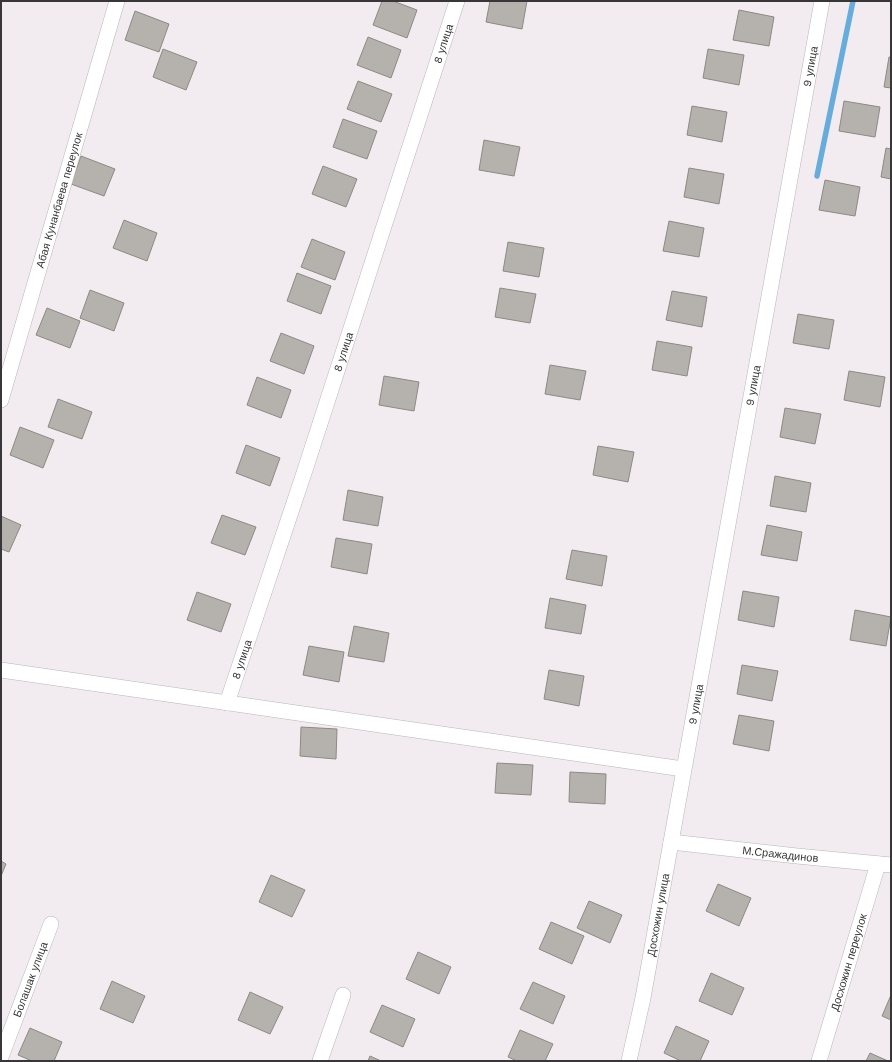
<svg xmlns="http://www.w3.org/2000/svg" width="892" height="1062" viewBox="0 0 892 1062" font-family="'Work Sans',sans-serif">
	<rect width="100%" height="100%" fill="#f2ecf1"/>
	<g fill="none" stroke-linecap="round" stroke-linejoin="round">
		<!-- stream -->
		<path stroke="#66addc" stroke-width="5.5" d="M817 176 853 1"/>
	</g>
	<!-- building -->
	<g fill="#b5b1ac" stroke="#8d8983">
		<path d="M382 1H393L417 10 407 38 373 25Z"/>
		<path d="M490 1H527L522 29 486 22Z"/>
		<path d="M739 10 774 17 769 46 733 40Z"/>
		<path d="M135 11 169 24 159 52 125 40Z"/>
		<path d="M368 37 401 50 391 78 357 65Z"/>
		<path d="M163 49 197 62 186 90 153 77Z"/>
		<path d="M708 49 744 55 739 85 703 78Z"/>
		<path d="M889 57H891V88L884 87Z"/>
		<path d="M358 81 392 94 381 122 347 109Z"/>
		<path d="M844 101 880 107 875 137 839 131Z"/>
		<path d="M692 106 727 112 722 142 687 135Z"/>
		<path d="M343 119 377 131 367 159 333 147Z"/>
		<path d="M484 140 520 147 514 176 479 170Z"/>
		<path d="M886 148 891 149V179L881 177Z"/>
		<path d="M81 156 115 169 104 196 71 184Z"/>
		<path d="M323 166 357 179 346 207 312 194Z"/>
		<path d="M689 168 724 174 719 204 684 197Z"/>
		<path d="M825 180 860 187 855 216 819 210Z"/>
		<path d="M124 220 157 233 147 261 113 248Z"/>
		<path d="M669 221 704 228 699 257 663 251Z"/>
		<path d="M312 239 345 252 335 280 301 267Z"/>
		<path d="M508 242 544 248 539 277 503 271Z"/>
		<path d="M297 273 331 286 321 314 287 301Z"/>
		<path d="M500 288 536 294 530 323 495 317Z"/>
		<path d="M90 290 124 303 114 331 80 318Z"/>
		<path d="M672 291 707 297 702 327 666 320Z"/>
		<path d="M47 308 80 321 70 348 36 335Z"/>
		<path d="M798 314 834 320 829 349 793 343Z"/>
		<path d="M281 333 314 346 304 374 270 361Z"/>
		<path d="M657 341 692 347 687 376 652 370Z"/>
		<path d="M550 365 586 371 580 400 545 394Z"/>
		<path d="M849 371 885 377 880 407 844 400Z"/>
		<path d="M384 376 419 382 414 411 379 405Z"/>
		<path d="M257 377 291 390 281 418 247 405Z"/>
		<path d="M58 399 92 412 82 439 48 427Z"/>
		<path d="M785 408 821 414 815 444 780 437Z"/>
		<path d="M20 427 54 440 43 468 10 455Z"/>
		<path d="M246 445 280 458 270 486 236 473Z"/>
		<path d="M598 446 634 452 628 482 593 475Z"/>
		<path d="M775 476 811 483 806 512 770 506Z"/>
		<path d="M348 490 383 497 378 526 343 520Z"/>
		<path d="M222 515 256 527 245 555 211 543Z"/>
		<path d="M1 516 21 525 9 552 1 549Z"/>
		<path d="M767 525 802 532 797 561 761 555Z"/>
		<path d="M336 538 372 544 367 574 331 567Z"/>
		<path d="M572 550 607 556 602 586 566 579Z"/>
		<path d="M743 591 779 597 774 627 738 620Z"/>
		<path d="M197 592 231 604 221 632 187 620Z"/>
		<path d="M550 598 586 605 581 634 545 628Z"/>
		<path d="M855 610 891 617 886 646 850 640Z"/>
		<path d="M354 626 389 633 384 662 348 656Z"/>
		<path d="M309 646 344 652 339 682 303 675Z"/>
		<path d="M742 665 778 671 772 701 737 694Z"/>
		<path d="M549 670 584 676 579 706 544 699Z"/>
		<path d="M739 715 774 721 769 751 733 744Z"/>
		<path d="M301 727 337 729 336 759 300 756Z"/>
		<path d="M497 763 533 765 531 795 495 793Z"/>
		<path d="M570 772 606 774 605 804 569 802Z"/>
		<path d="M1 861 6 864 1 876Z"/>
		<path d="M271 875 305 890 292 917 259 902Z"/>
		<path d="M718 884 751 898 739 926 706 911Z"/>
		<path d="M589 901 622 915 610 943 577 928Z"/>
		<path d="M551 922 584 936 572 964 539 949Z"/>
		<path d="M418 952 451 967 439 994 406 979Z"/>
		<path d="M711 973 744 988 732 1015 699 1001Z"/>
		<path d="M112 981 145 996 133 1023 100 1009Z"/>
		<path d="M533 982 565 996 553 1024 520 1009Z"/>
		<path d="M250 992 283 1007 270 1034 238 1020Z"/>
		<path d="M891 995V1020L882 1016Z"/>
		<path d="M382 1005 415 1019 403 1047 370 1032Z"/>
		<path d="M676 1026 709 1041 700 1061H681L664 1053Z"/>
		<path d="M30 1028 62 1042 54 1061H32L18 1055Z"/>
		<path d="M520 1030 553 1044 545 1061H517L508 1057Z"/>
		<path d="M870 1053 888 1061H866Z"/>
		<path d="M370 1056 381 1061H368Z"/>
	</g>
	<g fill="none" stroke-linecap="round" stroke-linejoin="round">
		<!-- street casing -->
		<g stroke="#bab5ba" stroke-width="16">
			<g id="street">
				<path id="s1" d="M1 400 117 1"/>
				<path d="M1 670 683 769"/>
				<path id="s2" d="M227 703 305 470 457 1"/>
				<path id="s3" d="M671 842 797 856 891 865"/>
				<path id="s4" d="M1 1057 51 924"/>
				<path d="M320 1061 343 995"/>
				<path id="s5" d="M629 1061 643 998 822 1"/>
				<path id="s6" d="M819 1061 878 864"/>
			</g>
		</g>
		<!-- street -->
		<use href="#street" stroke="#fff" stroke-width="15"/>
	</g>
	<g text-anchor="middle" stroke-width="4" stroke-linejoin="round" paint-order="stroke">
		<!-- street labels -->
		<g font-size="11" fill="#383638" stroke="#f2ecf1">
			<text dy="4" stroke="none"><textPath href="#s2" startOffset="694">8 улица</textPath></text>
			<text dy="4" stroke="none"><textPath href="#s5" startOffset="1011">9 улица</textPath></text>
			<text dy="4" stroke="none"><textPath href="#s1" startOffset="208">Абая Кунанбаева переулок</textPath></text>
			<text dy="4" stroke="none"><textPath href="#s2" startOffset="370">8 улица</textPath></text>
			<text dy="4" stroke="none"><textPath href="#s5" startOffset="687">9 улица</textPath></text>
			<text dy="4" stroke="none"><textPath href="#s2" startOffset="46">8 улица</textPath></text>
			<text dy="4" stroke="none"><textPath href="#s5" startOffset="363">9 улица</textPath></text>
			<text dy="4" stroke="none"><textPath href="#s3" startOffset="110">М.Сражадинов</textPath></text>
			<text dy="4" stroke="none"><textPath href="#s5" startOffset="149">Досхожин улица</textPath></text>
			<text dy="4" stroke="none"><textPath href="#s6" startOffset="103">Досхожин переулок</textPath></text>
			<text dy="4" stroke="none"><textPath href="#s4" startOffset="83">Болашак улица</textPath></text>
		</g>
	</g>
	<!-- border -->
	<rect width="892" height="1062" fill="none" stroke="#383638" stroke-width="4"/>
</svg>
